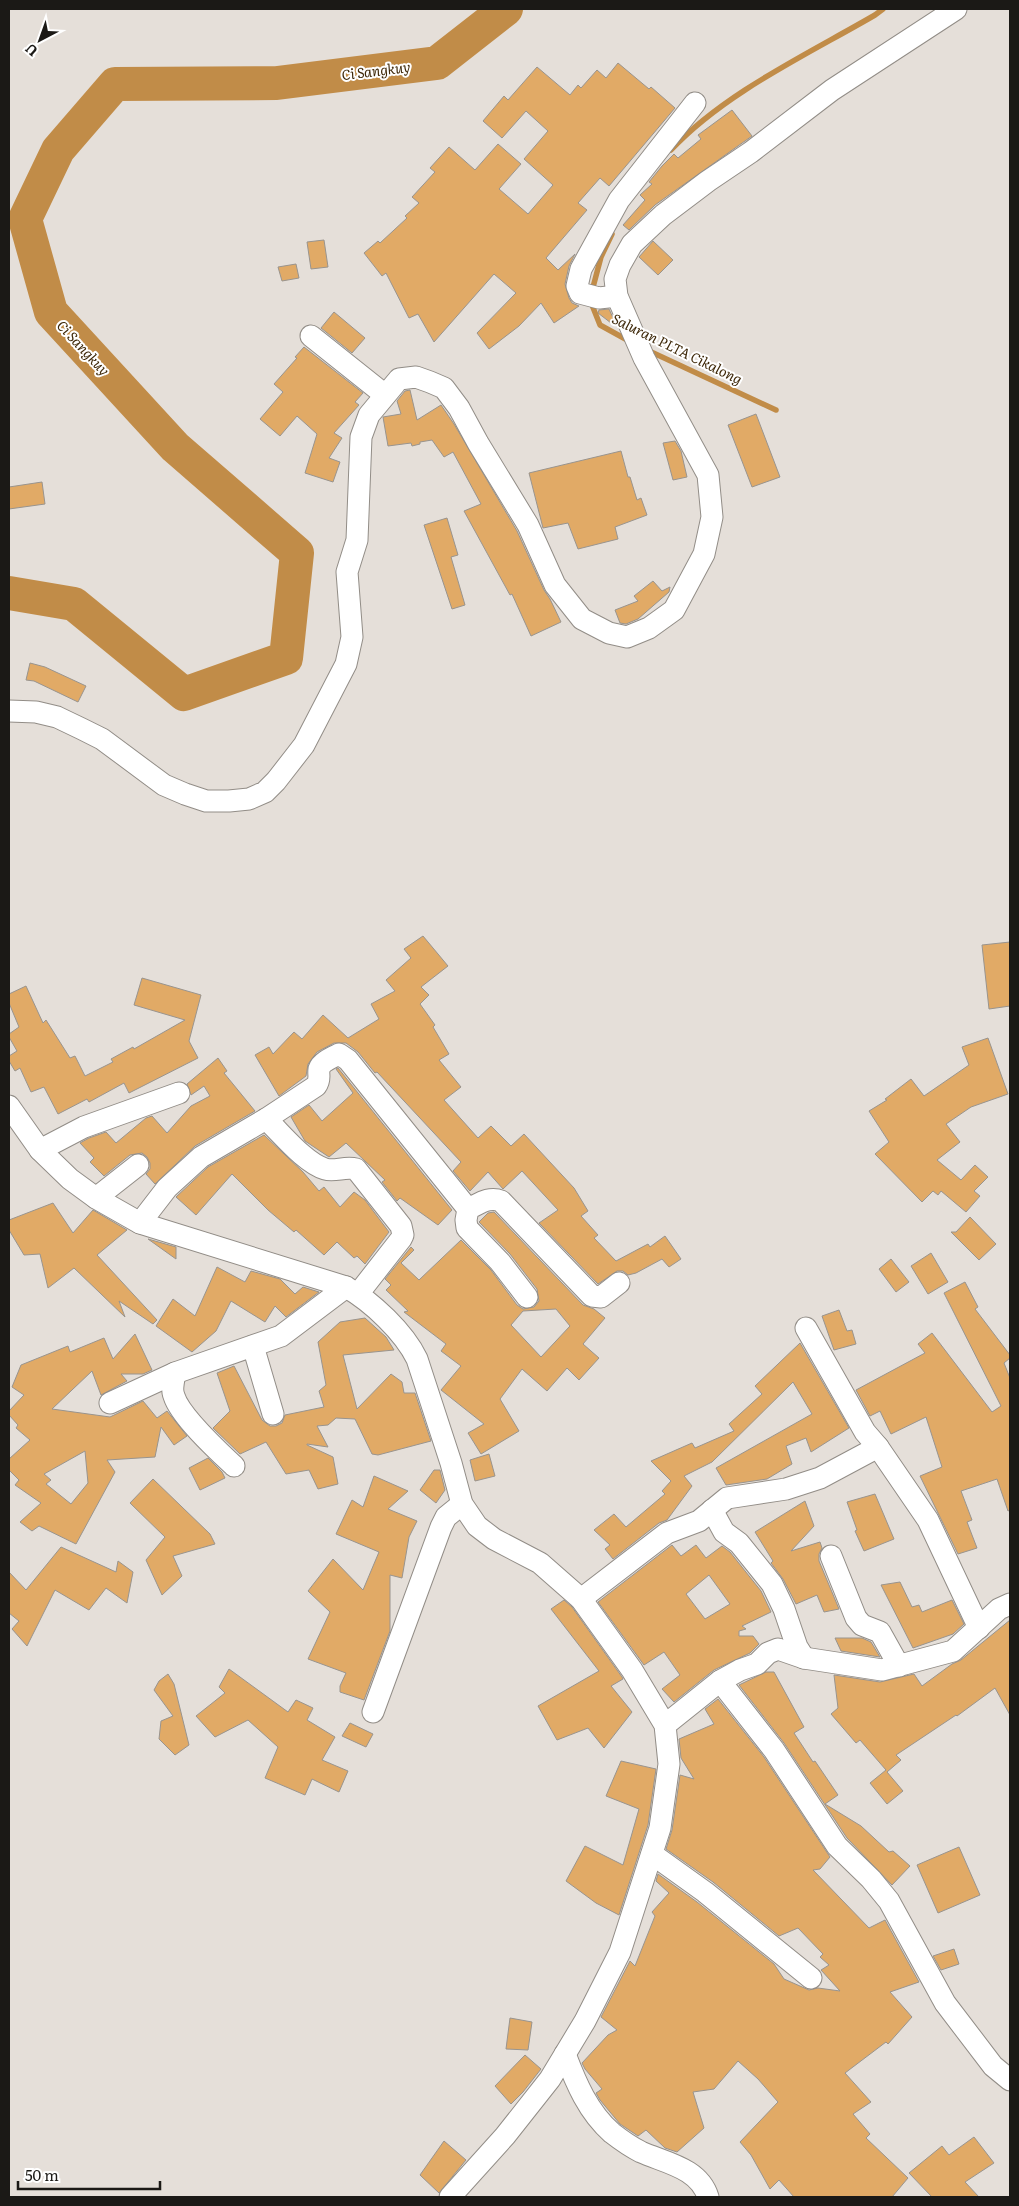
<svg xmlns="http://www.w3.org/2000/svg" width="1019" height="2206" viewBox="0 0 1019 2206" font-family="Literata,serif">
	<rect width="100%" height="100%" fill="#e5dfd9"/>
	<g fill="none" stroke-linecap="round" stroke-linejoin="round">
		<!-- stream -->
		<g stroke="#c18c48" stroke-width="5.5">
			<path d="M671 150C724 93 808 54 875 15L883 9"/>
			<path d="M592 291 601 257 612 234"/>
			<path d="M590 300 600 325 629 341"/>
			<path d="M647 350 776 410"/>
		</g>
		<!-- river -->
		<path stroke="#c18c48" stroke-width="34" d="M9 593 74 604 184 694 286 658 297 553 175 447 51 312 25 219 58 150 115 84 277 83 437 63 506 9"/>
	</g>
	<!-- building -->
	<g fill="#e1aa66" stroke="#99948e" fill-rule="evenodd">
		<path d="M618 63 649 89 651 87 675 108 609 186 600 178 578 203 587 210 546 258 558 270 575 254 569 266 565 284 569 298 572 303 579 306 554 323 541 303 519 326 489 349 477 333 516 293 494 274 434 342 418 314 409 318 386 273 382 276 364 253 378 241 380 243 407 218 405 216 419 203 412 197 435 172 430 168 449 147 475 170 498 144 521 164 499 189 528 214 553 185 524 159 548 131 526 111 502 138 483 121 504 96 508 100 537 67 570 95 578 85 581 88 597 70 606 78Z"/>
		<path d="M732 110 752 136 655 205 629 230 623 225 645 200 640 195 652 184 649 182 662 166 674 154 678 158 701 139 698 135Z"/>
		<path d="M324 240 328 267 311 269 307 242Z"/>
		<path d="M653 241 673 260 658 275 639 257Z"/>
		<path d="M296 264 299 278 282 281 278 267Z"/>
		<path d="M609 309 614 320 611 323 598 313 599 310Z"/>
		<path d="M334 312 365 338 352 353 321 328Z"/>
		<path d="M304 347 363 393 355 402 359 405 334 433 342 438 329 458 340 462 333 482 305 473 317 434 297 416 280 436 260 419 283 392 274 384 297 358 295 357Z"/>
		<path d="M410 390 417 420 441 405 454 424 517 531 544 590 550 599 561 622 531 636 512 594 510 595 464 511 481 504 453 452 444 457 432 440 420 442V444L412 446 411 443 388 446 383 417 401 414 397 401 405 391Z"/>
		<path d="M756 414 780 477 752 487 728 425Z"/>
		<path d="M675 441 681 451 687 477 673 480 663 443Z"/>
		<path d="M621 451 628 477H630L637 500 641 498 647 515 615 527 618 539 578 549 568 523 543 528 529 473Z"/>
		<path d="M42 482 45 504 9 509V487Z"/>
		<path d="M447 518 458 555 451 557 465 605 452 609 424 525Z"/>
		<path d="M653 581 662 591 670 587 669 592 638 619 626 624 620 623 615 610 638 601 634 596Z"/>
		<path d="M30 663 45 667 86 686 78 702 34 681 26 680Z"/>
		<path d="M423 936 448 966 421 987 429 995 420 1004 435 1025 433 1027 449 1054 439 1060 461 1087 444 1100 478 1138 491 1126 511 1146 524 1134 574 1188 588 1211 581 1216 598 1235 594 1238 616 1261 648 1244 650 1247 665 1236 681 1259 669 1267 662 1259 636 1273 628 1275 623 1271H617L598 1284 539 1223 558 1210 522 1171 503 1189 488 1172 470 1191 453 1171 461 1162 377 1072 375 1073 358 1052 346 1043H334L317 1052 308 1064 306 1076 279 1096 255 1055 269 1047 273 1054 294 1032 302 1039 323 1015 348 1038 379 1019 371 1004 395 991 386 980 411 958 404 949Z"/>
		<path d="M1010 942V1006L989 1009 982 945Z"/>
		<path d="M142 978 201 995 189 1041 198 1058 129 1093 124 1083 89 1102 87 1099 58 1114 44 1087 31 1092 20 1068 15 1071 9 1061V1056L17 1051 9 1037V1034L19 1027 9 1003V994L26 986 43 1023 46 1020 70 1058 75 1056 85 1076 113 1062 111 1059 133 1047 134 1049 185 1020 134 1005Z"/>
		<path d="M988 1038 1008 1094 971 1107 946 1124 960 1142 937 1160 961 1180 975 1165 988 1177 974 1191 980 1196 966 1212 941 1191 938 1195 933 1191 922 1202 875 1154 889 1142 869 1111 887 1100 885 1099 911 1079 924 1096 969 1065 962 1047Z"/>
		<path d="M218 1058 227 1071 224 1073 255 1111 195 1146 155 1184 146 1174 150 1169V1163L147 1157 142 1153 130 1155 104 1176 90 1162 94 1158 80 1143 89 1138 106 1132 116 1143 146 1118 152 1116 167 1133 191 1106 210 1096 204 1086 191 1095 187 1084Z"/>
		<path d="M338 1068 452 1210 438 1225 400 1198 397 1201 382 1182 385 1180 346 1143 329 1157 305 1141 291 1117 309 1105 322 1121 353 1093 336 1069Z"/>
		<path d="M264 1135 303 1172 319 1191 324 1187 340 1207 354 1192 365 1200 389 1232 365 1264 357 1256 354 1258 337 1242 324 1255 296 1230 294 1232 268 1210 232 1174 196 1215 176 1197 208 1167Z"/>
		<path d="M53 1203 73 1233 93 1210 127 1230 97 1255 157 1320 153 1324 119 1301 125 1317 74 1268 48 1288 40 1254 24 1255 9 1230V1220Z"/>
		<path d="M494 1212 583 1305 594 1309 605 1318 583 1344 599 1358 579 1380 567 1368 547 1391 522 1369 500 1399 519 1431 481 1454 468 1433 484 1424 441 1390 461 1366 441 1351 446 1344 404 1312 408 1311 386 1290 391 1285 385 1279 411 1247 414 1250 401 1263 419 1280 461 1240 491 1270 517 1305 523 1309 534 1307 539 1301 537 1289 510 1254 479 1222 488 1213ZM556 1309 570 1326 541 1357 511 1325 523 1311Z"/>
		<path d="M970 1217 996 1244 979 1260 951 1232H956Z"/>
		<path d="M148 1239 176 1247V1259Z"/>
		<path d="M931 1253 948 1282 928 1294 911 1266Z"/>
		<path d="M891 1259 909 1282 896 1292 879 1269Z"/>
		<path d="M217 1267 245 1282 251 1271 280 1279 295 1294 303 1287 319 1292 286 1317 275 1306 265 1322 231 1301 216 1331 192 1352 156 1326 173 1299 195 1316Z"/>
		<path d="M965 1282 978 1307 975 1309 1010 1355V1358L1004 1363 1010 1378V1510L1008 1511 997 1479 961 1491 972 1520 967 1522 977 1548 958 1554 920 1476 942 1467 926 1417 891 1434 880 1411 870 1416 856 1390 925 1353 918 1344 932 1333 992 1412 1001 1406 944 1293Z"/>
		<path d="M839 1310 847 1331 852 1330 856 1344 834 1350 822 1316Z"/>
		<path d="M365 1318 386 1337 394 1350 343 1355 357 1409 391 1374 402 1382 404 1393H415L431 1441 378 1455 372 1454 355 1419 336 1418 328 1425 317 1426 328 1447 307 1444V1445L333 1457 338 1484 318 1489 309 1470 286 1474 266 1442 240 1454 213 1428 230 1411 217 1373 234 1366 262 1420 270 1426H276L282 1423 285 1415 324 1407 319 1391 326 1385 318 1342 340 1322Z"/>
		<path d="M135 1334 152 1370 143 1374H121L127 1381 101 1395 92 1371 52 1409 110 1417 143 1401 157 1418 167 1411 187 1436 174 1445 161 1427 155 1457 107 1460 115 1472 76 1544 39 1526 32 1531 20 1522 41 1503 15 1485 19 1480 9 1470V1459L30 1440 16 1428 18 1425 9 1415V1411L24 1395 12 1387 21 1365 68 1346 70 1352 104 1338 113 1359ZM85 1451 88 1483 71 1504 46 1484 51 1480 44 1474Z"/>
		<path d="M800 1343 849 1428 811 1452 806 1438 786 1446 792 1464 767 1479 726 1485 716 1468 812 1414 793 1382 712 1462 684 1476 692 1486 667 1520 659 1523 613 1559 605 1549 610 1545 594 1530 614 1514 626 1527 665 1494 662 1491 671 1481 651 1461 692 1443 695 1448 734 1431 729 1424 762 1394 755 1386Z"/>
		<path d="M489 1454 495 1476 475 1481 470 1460Z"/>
		<path d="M208 1458 222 1472 225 1478 200 1490 189 1468Z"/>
		<path d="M434 1470H440L445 1490 436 1503 420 1490Z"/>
		<path d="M374 1476 408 1491 388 1509 417 1521 409 1537 402 1578 390 1575V1631L364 1700 340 1692V1686L346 1673 308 1659 330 1612 308 1591 333 1559 363 1590 379 1552 336 1534 352 1500 363 1507Z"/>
		<path d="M153 1479 210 1534 215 1544 173 1556 182 1576 162 1595 146 1560 165 1537 130 1503Z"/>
		<path d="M875 1494 894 1539 864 1551 855 1531 857 1530 847 1502Z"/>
		<path d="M805 1501 814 1526 791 1551 820 1542 822 1548 819 1554V1561L839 1609 824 1612 817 1595 796 1604 783 1579 771 1563 773 1561 755 1532Z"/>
		<path d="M672 1545 681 1556 696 1545 706 1558 722 1546 730 1552 761 1591 771 1612 742 1626 746 1629 739 1631V1636H753L759 1644 750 1653 714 1670 674 1702 662 1689 680 1675 664 1652 644 1665 598 1602ZM709 1575 730 1604 705 1619 686 1594Z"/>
		<path d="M61 1547 116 1572 118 1561 133 1572 127 1603 106 1588 89 1610 55 1590 27 1646 12 1629 19 1621 9 1613V1572L26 1590Z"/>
		<path d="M900 1582 912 1607 919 1605 922 1612 952 1600 964 1624 953 1634 913 1648 881 1585Z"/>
		<path d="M564 1600 572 1607 622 1677 623 1679 611 1686 632 1712 604 1748 588 1728 557 1740 538 1706 599 1671 551 1609Z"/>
		<path d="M1010 1620V1715L995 1688 957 1716 956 1715 896 1755 901 1760 887 1772 903 1791 887 1804 870 1783 886 1770 860 1740 856 1743 831 1714 838 1708 834 1675 880 1682 914 1674 922 1686 952 1664 961 1660Z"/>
		<path d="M835 1638H862L871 1642 880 1657 841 1651Z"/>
		<path d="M229 1669 288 1712 296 1700 313 1708 307 1720 335 1737 322 1760 348 1771 339 1792 312 1779 305 1795 265 1778 278 1747 248 1720 215 1737 196 1716 225 1693 219 1687Z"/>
		<path d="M766 1672H774L804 1727 794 1733 813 1762 815 1761 838 1795 825 1804 861 1826 889 1852 893 1851 910 1866 892 1885 847 1838 784 1743 739 1685Z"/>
		<path d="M168 1674 174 1684 189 1745 175 1755 159 1739 161 1721 173 1716 154 1690 159 1681Z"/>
		<path d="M718 1699 764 1757 830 1857 820 1869 813 1870 869 1928 885 1920 919 1982 890 1992 912 2017 888 2044 886 2042 845 2073 871 2102 853 2114 870 2134 866 2138 908 2178 892 2197H794L779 2180 770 2189 751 2155 740 2142 778 2102 758 2079 738 2061 714 2089 693 2092 704 2128 677 2152 665 2148 646 2130 638 2136 620 2124 600 2100 596 2093 602 2089 585 2069 582 2063 608 2035 617 2030 601 2017 630 1961 635 1966 655 1916 652 1912 669 1893 656 1881 658 1874 697 1902 774 1964 784 1979 809 1990 818 1988 840 1991 821 1970 829 1965 820 1957 823 1954 798 1928 779 1936 713 1882 666 1849 672 1830 680 1775 694 1779 681 1758 679 1739 714 1724 705 1709Z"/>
		<path d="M350 1723 373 1734 366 1747 342 1736Z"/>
		<path d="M621 1761 656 1769 648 1825 619 1915 596 1903 566 1881 585 1846 623 1865 639 1809 606 1796Z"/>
		<path d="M959 1847 980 1895 938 1913 917 1865Z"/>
		<path d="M954 1949 959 1964 941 1970 933 1956Z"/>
		<path d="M510 2018 532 2022 528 2050 506 2049Z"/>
		<path d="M525 2055 541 2069 523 2092 511 2104 495 2086Z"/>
		<path d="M974 2137 994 2163 965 2182 979 2197H932L909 2173 942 2146 949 2155Z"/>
		<path d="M444 2141 466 2160 439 2193 420 2175Z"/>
	</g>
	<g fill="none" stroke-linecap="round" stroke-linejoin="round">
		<!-- minor casing -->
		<g stroke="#928d87" stroke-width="23">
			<g id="minor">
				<path d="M617 296 599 298 580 293 577 286 581 269 619 200 695 103"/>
				<path d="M311 336 385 395"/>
				<path d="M9 711 36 712 57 717 82 729 102 739 164 785 185 794 206 801H229L249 799 265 792 276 781 304 745 346 664 352 637 347 572 357 540 361 437 369 415 399 379 416 377 430 382 444 388 459 408 478 443 528 525 555 585 582 619 609 633 627 637 649 628 674 610 704 554 712 517 708 475 644 358 617 296 615 279 620 265 632 244 663 215 708 181 751 152 832 90 956 9"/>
				<path d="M9 1106 40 1150 70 1179 96 1198 140 1223 346 1287C372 1302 404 1332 417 1359L451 1463 462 1504 477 1526 494 1539 540 1563 581 1599 632 1670 665 1725 669 1764 660 1828 620 1952 585 2021 550 2079 505 2136 450 2197"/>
				<path d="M266 1119C282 1134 305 1163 325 1169 335 1172 345 1166 356 1169L401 1226 403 1235 401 1239 358 1294"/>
				<path d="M40 1150 84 1127 179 1093"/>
				<path d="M96 1198 138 1165"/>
				<path d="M140 1223 167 1188 201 1157 266 1119 316 1086C321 1079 318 1076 319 1069 321 1062 333 1057 339 1054L348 1060 468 1209"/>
				<path d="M527 1297 500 1262 467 1228 466 1220 468 1209C479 1204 489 1196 501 1201L592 1296 601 1297 619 1283"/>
				<path d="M806 1328 865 1432 878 1447 928 1520 979 1628"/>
				<path d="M253 1346 273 1414"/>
				<path d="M175 1373C174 1380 171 1389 174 1396 180 1416 218 1451 234 1466"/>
				<path d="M110 1403 175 1373 281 1336 346 1287"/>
				<path d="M712 1510 724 1532 739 1543 772 1584 784 1609 797 1647 804 1658"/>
				<path d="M831 1556 856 1618 862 1625 880 1632 899 1666"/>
				<path d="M581 1599 667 1533 699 1521 727 1498 786 1489 820 1478 878 1447"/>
				<path d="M720 1681 774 1750 837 1846 871 1879 889 1901 945 2003 993 2066 1010 2080"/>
				<path d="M373 1712 441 1527 446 1517 462 1504"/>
				<path d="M665 1725 720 1681 740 1670 757 1664 768 1653 778 1649 804 1658 882 1670 953 1651 999 1609 1010 1604"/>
				<path d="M652 1854 705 1892 811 1978"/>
				<path d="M565 2054C576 2083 588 2112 612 2133 621 2140 631 2147 641 2152 666 2163 699 2168 708 2197"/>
			</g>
		</g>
		<!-- minor -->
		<use href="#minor" stroke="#fff" stroke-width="21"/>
	</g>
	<g text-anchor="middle" stroke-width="4" stroke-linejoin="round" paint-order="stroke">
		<!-- water labels -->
		<g font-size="14" font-style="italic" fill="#3e2809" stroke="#fff">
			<text transform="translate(376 71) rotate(-7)" y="5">Ci Sangkuy</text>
			<text transform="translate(83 348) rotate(47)" y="5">Ci Sangkuy</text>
			<text transform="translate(677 349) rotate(26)" y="5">Saluran PLTA Cikalong</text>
		</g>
	</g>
	<!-- border -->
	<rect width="1019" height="2206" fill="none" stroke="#1b1916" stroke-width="20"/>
	<!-- north arrow -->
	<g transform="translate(40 40) rotate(221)" stroke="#ffffff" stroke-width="4" paint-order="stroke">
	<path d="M0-4L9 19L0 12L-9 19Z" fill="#1b1916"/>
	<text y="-8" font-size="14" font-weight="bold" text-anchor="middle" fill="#1b1916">U</text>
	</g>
	<!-- scale -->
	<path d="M18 2181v8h142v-8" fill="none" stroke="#1b1916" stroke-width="2.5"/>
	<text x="25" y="2181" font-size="15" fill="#1b1916" stroke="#ffffff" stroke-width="4" paint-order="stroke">50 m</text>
</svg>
